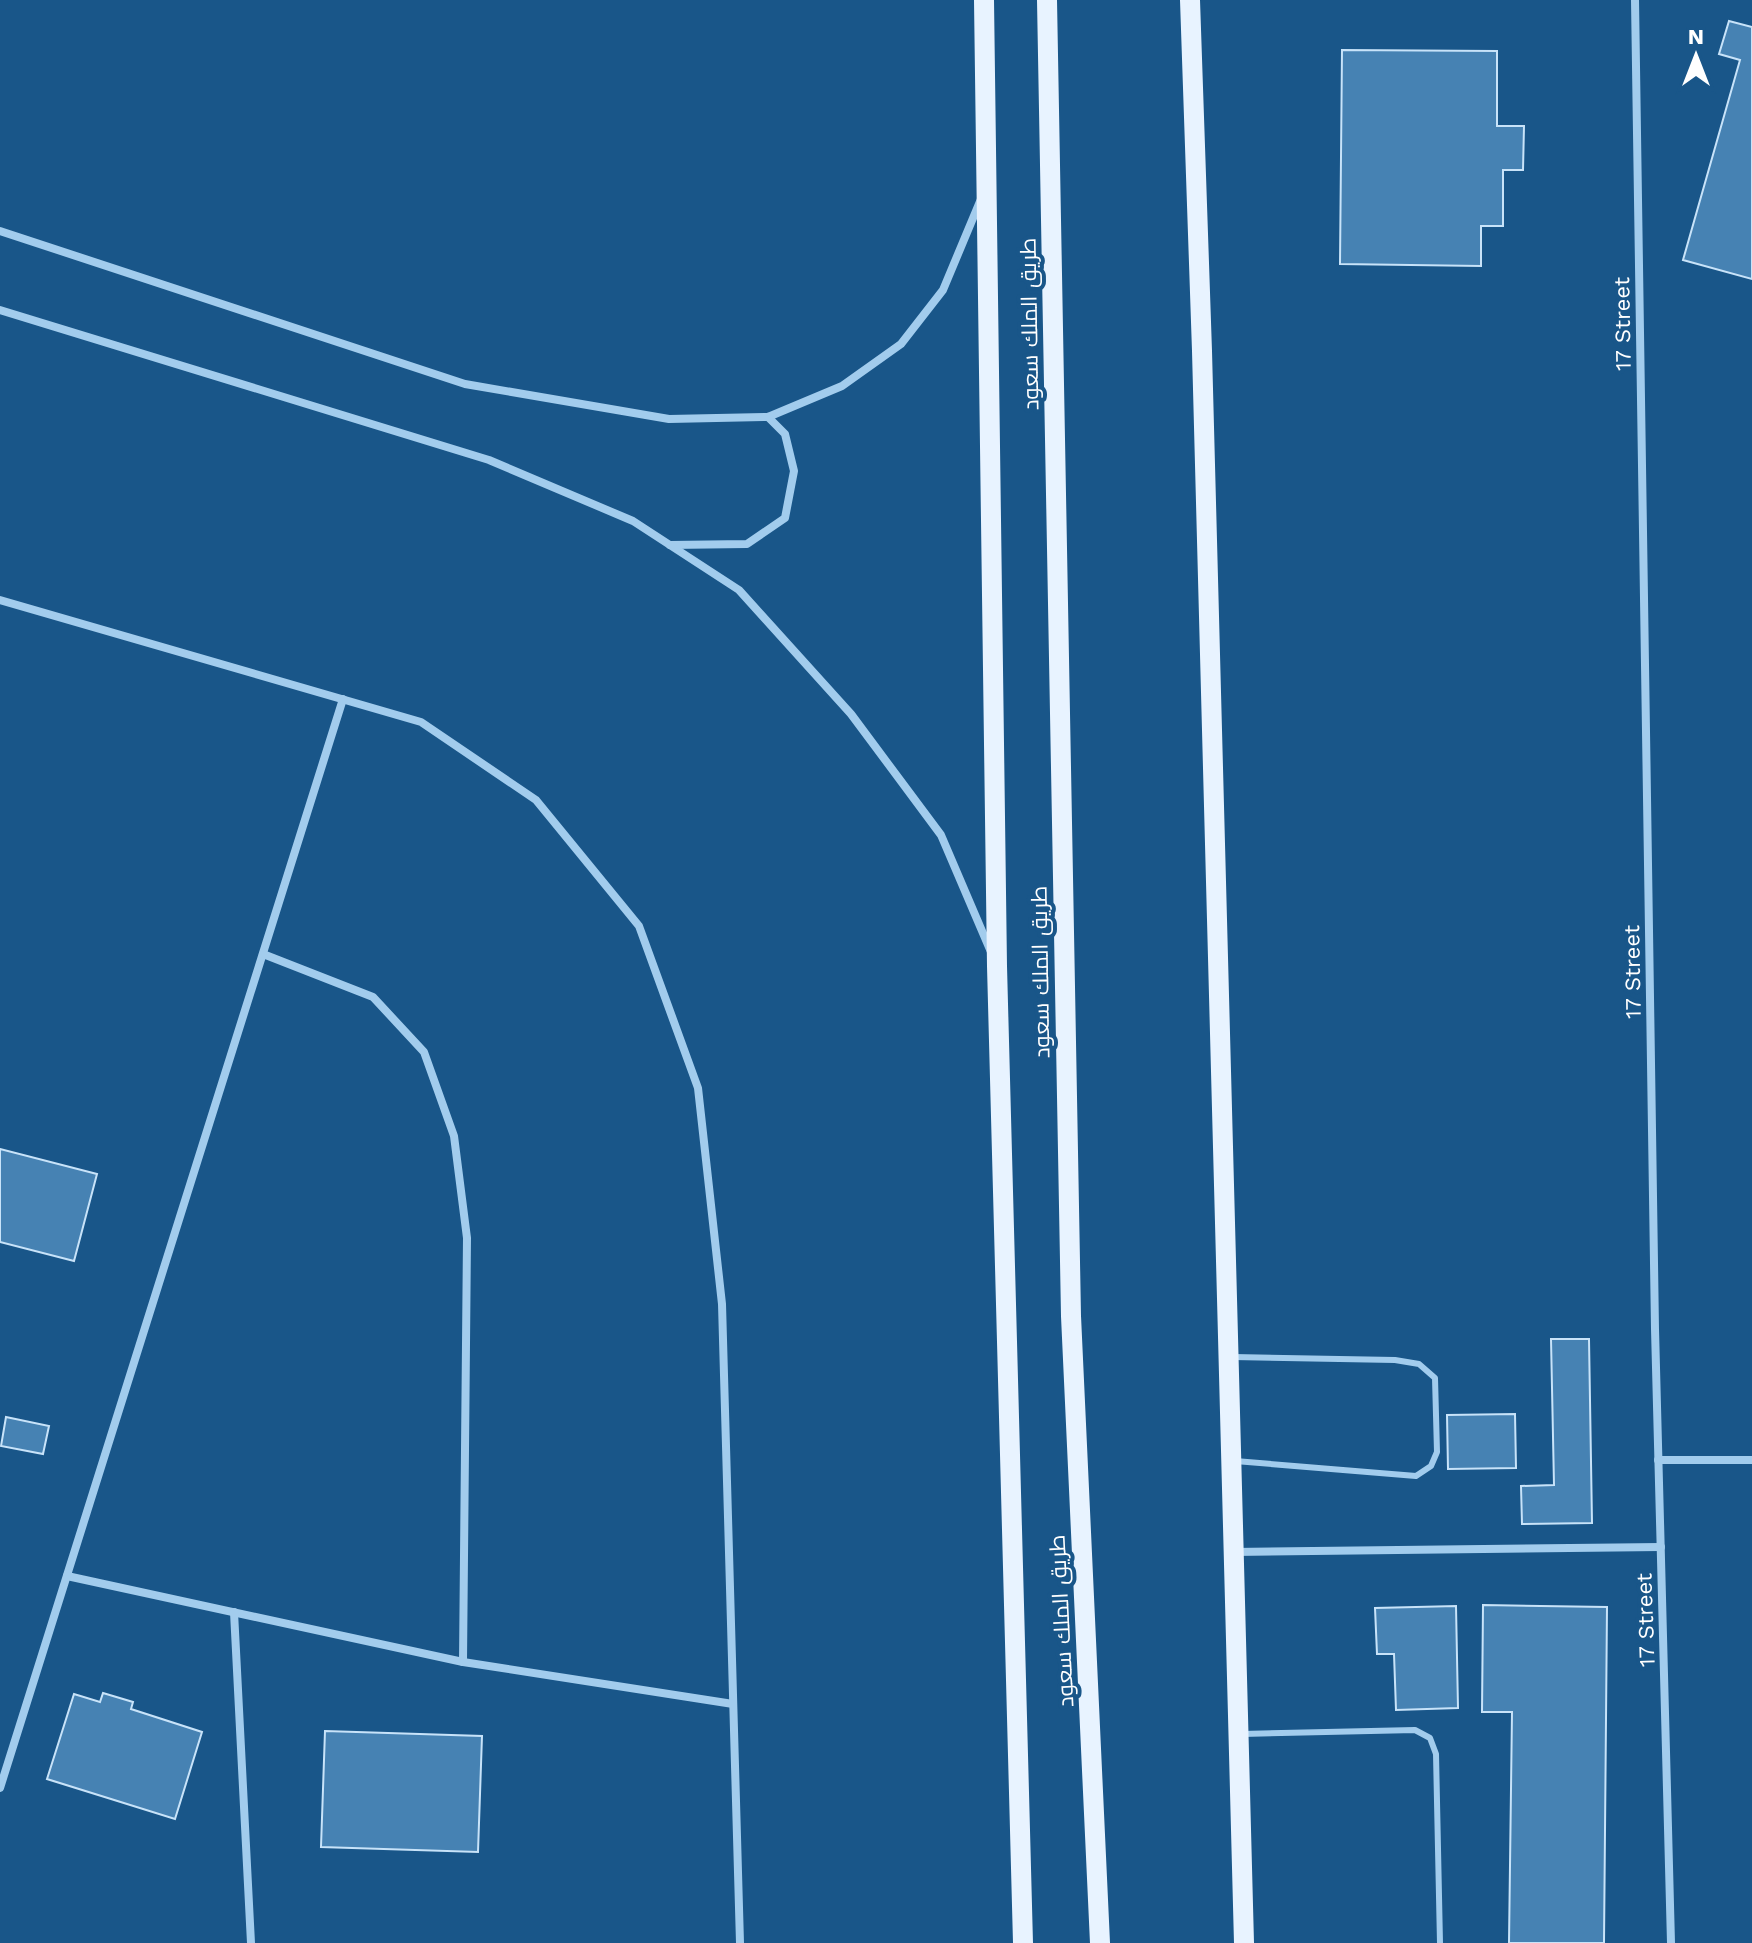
<svg xmlns="http://www.w3.org/2000/svg" width="1752" height="1943" viewBox="0 0 1752 1943" font-family="'Work Sans',Cairo,sans-serif">
	<rect width="100%" height="100%" fill="#195689"/>
	<!-- building -->
	<g fill="#4682b3" stroke="#c8e3f9" stroke-width="2">
		<path d="M1729 21 1752 27V279L1683 260 1740 60 1719 54Z"/>
		<path d="M1342 50 1497 51V126H1524L1523 170H1503V226H1481V266L1340 264Z"/>
		<path d="M0 1149 97 1174 74 1261 0 1242Z"/>
		<path d="M1551 1339H1589L1592 1523 1522 1524 1521 1486 1554 1485Z"/>
		<path d="M1515 1414 1516 1468 1448 1469 1447 1415Z"/>
		<path d="M6 1417 49 1426 43 1454 1 1446Z"/>
		<path d="M1483 1605 1607 1607 1604 1943H1509L1512 1712H1482Z"/>
		<path d="M1456 1606 1458 1708 1396 1710 1394 1654H1377L1375 1608Z"/>
		<path d="M103 1693 133 1702 131 1709 202 1732 175 1819 47 1779 74 1694 100 1702Z"/>
		<path d="M325 1731 482 1736 478 1852 321 1847Z"/>
	</g>
	<g fill="none" stroke-linecap="round" stroke-linejoin="round">
		<!-- lane -->
		<g stroke="#a2cced" stroke-width="6">
			<path d="M1233 1357 1395 1360 1419 1364 1435 1378 1437 1452 1431 1466 1416 1476 1235 1461"/>
			<path d="M1242 1734 1415 1730 1430 1738 1436 1754 1440 1943"/>
		</g>
		<!-- street -->
		<g stroke="#a2cced" stroke-width="8">
			<path d="M1635 0 1655 1329 1671 1943"/>
			<path d="M0 231 465 384 669 419 768 417 842 386 901 344 943 290 981 199"/>
			<path d="M0 310 489 460 633 521 739 590 851 714 941 835 991 952"/>
			<path d="M670 545 747 544 785 518 794 471 785 434 768 417"/>
			<path d="M0 600 421 722 536 800 639 926 698 1088 722 1304 740 1943"/>
			<path d="M263 954 373 997 424 1052 454 1136 467 1238 463 1662"/>
			<path d="M1658 1460H1752"/>
			<path d="M1233 1552 1661 1547"/>
			<path d="M67 1576 463 1662 733 1704"/>
			<path d="M234 1612 251 1943"/>
			<path d="M0 1788 343 699"/>
		</g>
		<!-- primary -->
		<g stroke="#e8f3ff" stroke-width="20">
			<path d="M984 0 997 966 1023 1943"/>
			<path d="M1047 0 1071 1316 1100 1943"/>
			<path d="M1190 0 1202 351 1244 1943"/>
		</g>
	</g>
	<g text-anchor="middle" stroke-width="8" stroke-linejoin="round" paint-order="stroke">
		<!-- street labels -->
		<g font-size="22" fill="#fff" stroke="#195689">
			<text transform="translate(1029 324) rotate(-91)" y="8">طريق الملك سعود</text>
			<text transform="translate(1622 324) rotate(-91)" y="8">17 Street</text>
			<text transform="translate(1040 972) rotate(-91)" y="8">طريق الملك سعود</text>
			<text transform="translate(1632 972) rotate(-91)" y="8">17 Street</text>
			<text transform="translate(1645 1620) rotate(-92)" y="8">17 Street</text>
			<text transform="translate(1061 1621) rotate(-93)" y="8">طريق الملك سعود</text>
		</g>
	</g>
	<!-- north arrow -->
	<g transform="translate(1696 56)" stroke="#195689" stroke-width="6" paint-order="stroke">
	<path d="M0-6L14 30L0 20L-14 30Z" fill="#ffffff"/>
	<text y="-12" font-size="22" font-weight="bold" text-anchor="middle" fill="#ffffff">N</text>
	</g>
</svg>
